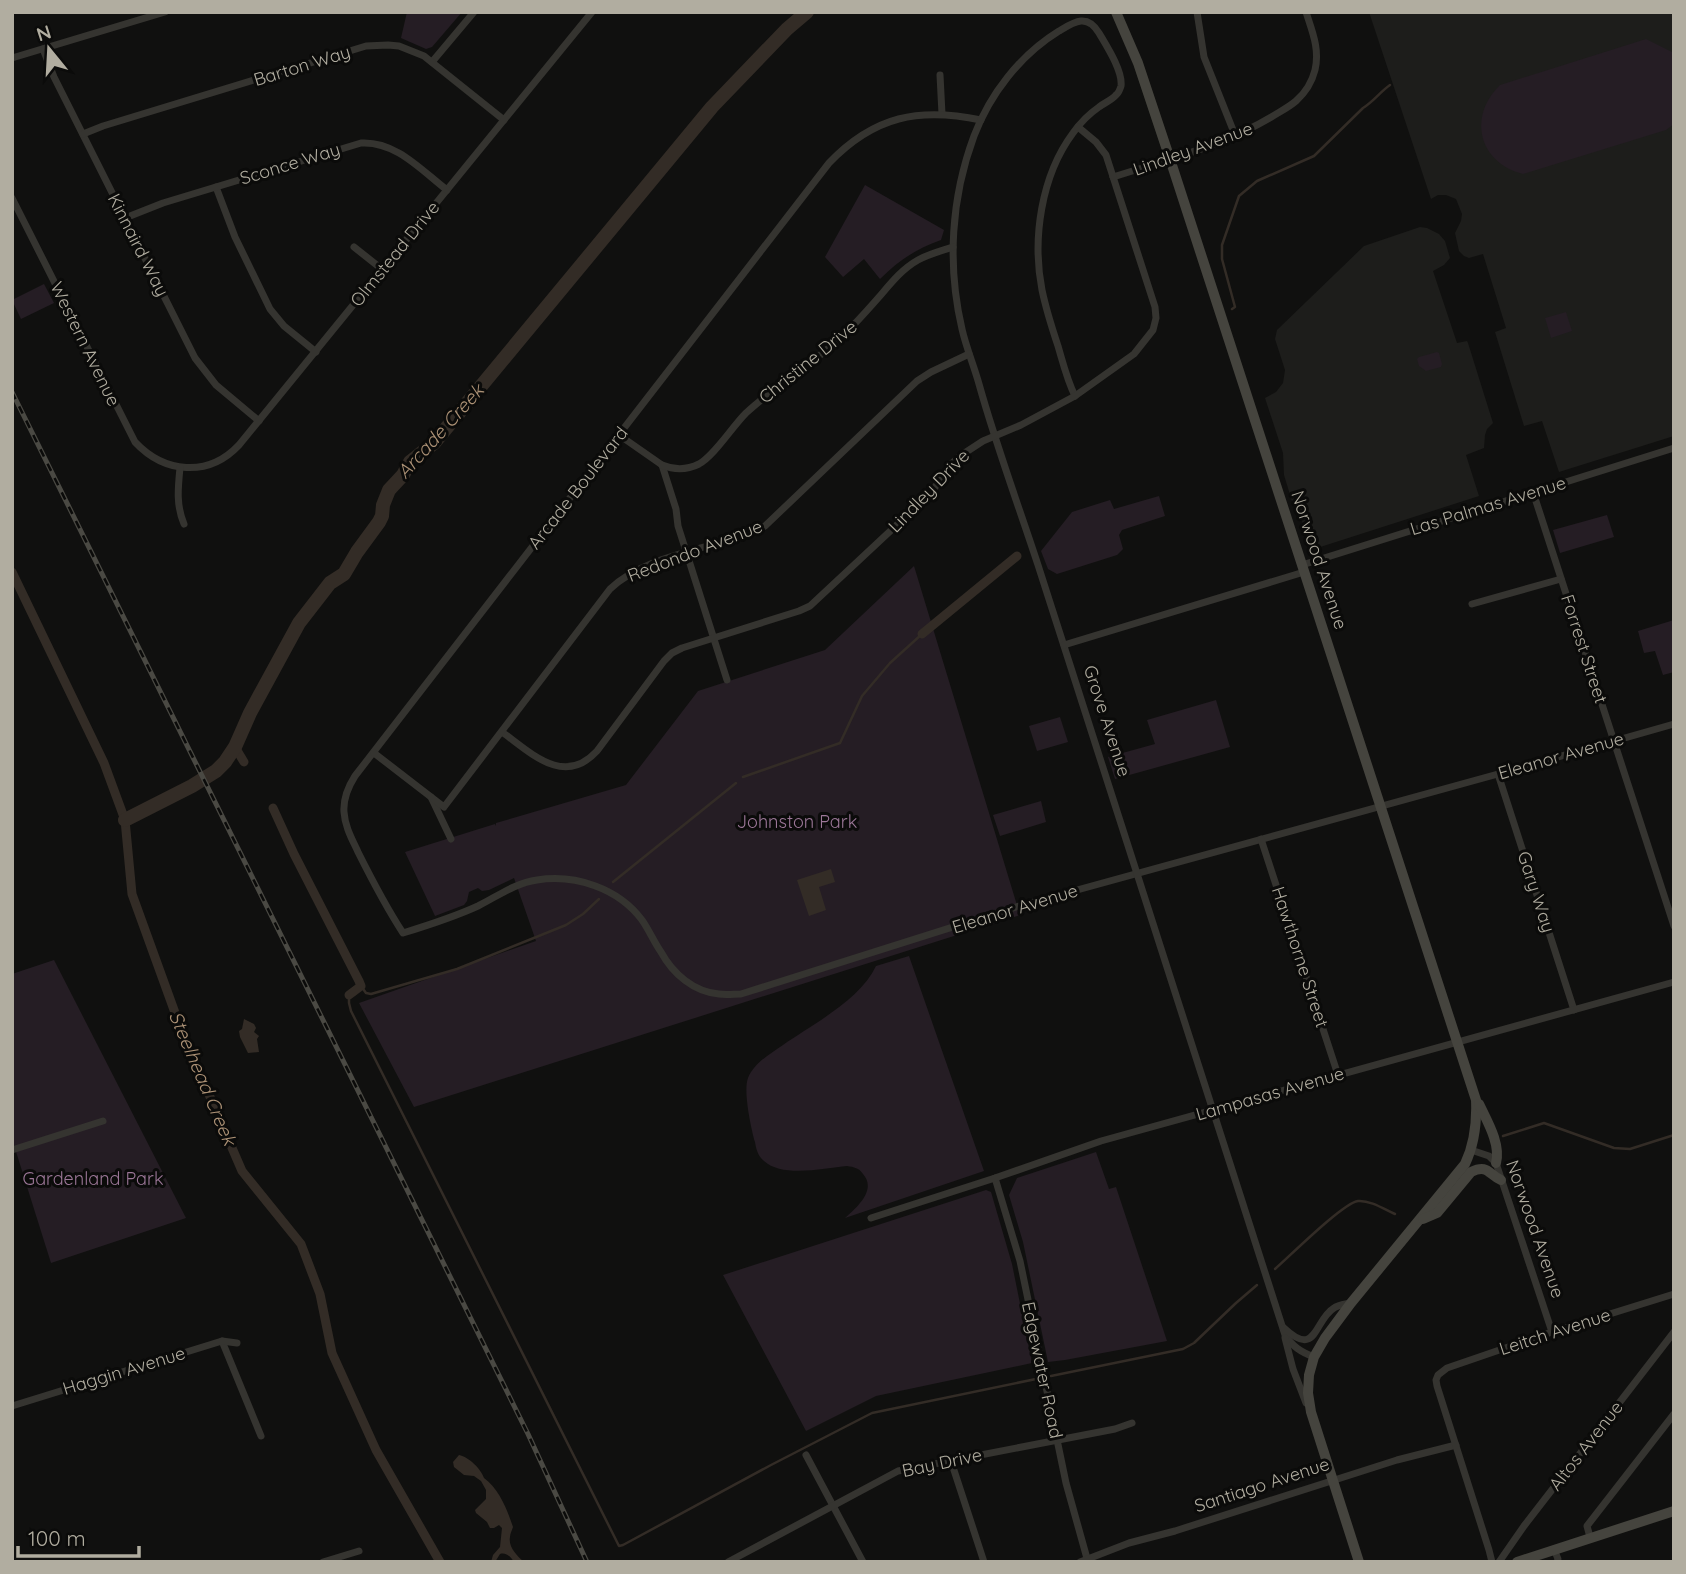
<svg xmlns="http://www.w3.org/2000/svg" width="1686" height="1574" viewBox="0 0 1686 1574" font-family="Quicksand,sans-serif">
	<rect width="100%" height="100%" fill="#10100f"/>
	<!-- built -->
	<g fill="#1d1d1b">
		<path d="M1369 12H1674V436L1559 472 1542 421 1524 426 1495 332 1506 328 1483 254 1469 258 1464 256 1459 251 1455 233 1461 221 1462 214 1456 199 1446 195H1438L1431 199Z"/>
		<path d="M1420 227 1427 228 1439 234 1445 241 1450 258 1444 265 1433 271 1457 343 1467 341 1468 343 1493 423 1487 429 1485 435 1484 448 1466 455 1479 496 1311 550 1300 515 1294 508 1284 475 1283 453 1265 398 1276 392 1283 383 1285 370 1275 339 1277 330 1364 246Z"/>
	</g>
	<!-- green -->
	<g fill="#251d24">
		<path d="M407 12H462L432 47 426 49 401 38Z"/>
		<path d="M1646 39 1674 53V124L1666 130 1523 174C1479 163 1467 117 1500 85Z"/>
		<path d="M865 185 944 230 941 240C916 249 899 260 880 279L864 259 843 277 825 257Z"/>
		<path d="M44 284 54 303 21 319 12 300Z"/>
		<path d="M1566 312 1572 331 1551 338 1545 318Z"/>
		<path d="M1437 352 1439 353 1442 364 1441 367 1426 371 1419 366 1417 359 1419 357Z"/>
		<path d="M1159 496 1165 516 1122 530 1119 535 1123 549 1117 555 1057 574 1048 569 1041 551 1072 512 1110 500 1114 509Z"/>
		<path d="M1607 515 1614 537 1560 553 1553 530Z"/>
		<path d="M914 566 1020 915 414 1107 359 1003 536 941 514 878 489 890 482 891 478 888 469 892 467 901 464 905 435 916 405 852 495 824 496 826V823L626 785 698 691 825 650Z"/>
		<path d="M1674 620V672L1663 675 1655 651 1644 653 1638 631Z"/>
		<path d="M1216 700 1230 747 1115 779 1108 757 1155 744 1147 720Z"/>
		<path d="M1060 717 1068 742 1037 751 1029 726Z"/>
		<path d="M1041 801 1046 822 1000 836 993 815Z"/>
		<path d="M909 956 984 1171 845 1218C857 1207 877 1190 863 1174 859 1168 854 1167 847 1166 825 1168 782 1178 764 1161 758 1156 756 1149 755 1142 751 1128 743 1091 748 1078 754 1063 770 1054 783 1045 813 1024 860 1000 876 966Z"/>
		<path d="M54 960 186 1218 51 1263 12 1139V974Z"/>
		<path d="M1096 1152 1109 1189 1116 1187 1167 1341 1065 1360 1048 1362 1023 1242 1009 1195 1017 1178Z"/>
		<path d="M986 1190 991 1192 1012 1264 1032 1363 876 1396 806 1431 723 1275Z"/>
	</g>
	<!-- water -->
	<g fill="#332c26">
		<path d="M831 869 835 882 819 887 826 910 809 916 797 880Z"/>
		<path d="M244 1019 254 1024 256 1028 254 1032 259 1036 257 1039 259 1052 248 1053 240 1037 239 1031 242 1029Z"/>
		<path d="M459 1455C469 1457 481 1469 484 1478 499 1489 507 1509 513 1527 512 1530 510 1534 510 1537 508 1547 517 1556 524 1562H514C511 1557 506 1552 500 1554L495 1562H491L493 1555 500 1547 502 1528 499 1525 494 1528H490L487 1522 476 1513 475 1510 486 1499V1490L481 1481 474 1476 464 1475 454 1467 453 1462Z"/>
	</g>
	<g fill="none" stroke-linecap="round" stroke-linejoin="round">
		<!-- stream -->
		<g stroke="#332c26" stroke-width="2.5">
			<path d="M1232 309 1235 307 1222 259V245L1239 196 1257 181 1314 156 1363 108C1374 101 1380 92 1390 85"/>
			<path d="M743 777 840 743 862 696 890 663 922 634"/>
			<path d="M613 882 736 783"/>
			<path d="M361 986 366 993 371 994 457 969 566 925 583 914 599 899"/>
			<path d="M349 995V1003L351 1011 619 1546 623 1545 771 1465 872 1413 1036 1379"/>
			<path d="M1503 1136 1544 1123 1614 1148 1630 1149 1674 1135"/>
			<path d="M1275 1269C1290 1256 1343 1203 1358 1201 1370 1200 1384 1209 1395 1214"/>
			<path d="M1051 1376 1183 1349 1194 1343 1236 1303 1257 1285"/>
		</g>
		<!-- canal -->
		<g stroke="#332c26" stroke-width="9">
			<path d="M12 572 104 763 125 820 132 894 182 1032 242 1171 301 1244 320 1294 332 1353 376 1450 440 1562"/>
			<path d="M922 634 1017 556"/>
			<path d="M235 747 244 762"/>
			<path d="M273 808 294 854 359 981 361 986 349 995"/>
		</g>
		<!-- river -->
		<path stroke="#332c26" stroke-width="14" d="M125 820 192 786 216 771 225 762 235 747 250 713 299 623 330 583 344 574 357 552 379 522 382 516 383 505 389 490 403 475 410 462 434 443 712 107 787 29 807 12"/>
		<!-- minor -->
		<g stroke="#353430" stroke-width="7">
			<path d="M1197 12 1204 57 1235 135"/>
			<path d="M43 49 54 77 195 358 216 385 259 421"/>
			<path d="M12 58 165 12"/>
			<path d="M432 62 474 12"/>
			<path d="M940 75 942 114"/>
			<path d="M981 120C919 107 874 116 829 163L355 776C348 787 343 798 344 812 345 827 352 839 358 852 372 880 386 907 403 933 429 925 454 917 478 906 498 896 515 883 537 880 575 874 618 888 642 920 649 930 654 942 661 952 673 974 694 992 719 994 726 995 734 994 741 994L1019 906 1498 774 1674 724"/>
			<path d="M83 134 103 126 366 46 388 45 399 46 424 56 504 120"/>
			<path d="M1113 177C1167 160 1225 145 1273 116 1281 111 1289 107 1296 101 1305 93 1312 82 1315 70 1320 49 1312 31 1306 12"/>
			<path d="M216 187 235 237 270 309 284 326 316 352"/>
			<path d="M12 198 135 442C164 473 208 478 239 445L592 12"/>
			<path d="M125 218 163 203 361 143C396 141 421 170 447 190"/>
			<path d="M354 247 383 270"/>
			<path d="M1075 396C1067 380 1063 363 1058 346 1052 328 1046 309 1042 290 1032 239 1041 176 1073 133 1080 123 1089 114 1099 107 1104 103 1112 100 1116 95 1119 93 1120 89 1121 86 1123 71 1106 45 1099 33 1087 13 1074 22 1059 31 1020 55 990 94 974 136 951 198 947 265 962 329 966 347 974 366 979 384 996 445 1018 504 1038 565L1285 1335C1293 1347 1301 1352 1314 1357"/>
			<path d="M619 435 662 465 676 509 678 526 727 680"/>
			<path d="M662 465C674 470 687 470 699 464 714 456 732 427 746 413 774 387 806 368 835 343 851 329 865 313 879 297 891 283 902 269 918 260 929 254 941 251 953 247"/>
			<path d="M180 468C178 488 176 505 184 524"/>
			<path d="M1533 492 1674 926"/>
			<path d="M1302 565 1674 448"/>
			<path d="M1472 604 1561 579"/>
			<path d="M1064 645 1304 572"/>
			<path d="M502 732C531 753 564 787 597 751L664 661 672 653 682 648 799 611 810 606 931 493 951 464 960 456 983 441 1021 425 1075 396 1134 354 1153 330 1156 318 1155 307 1106 155 1096 142 1078 127"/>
			<path d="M374 753 431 797 451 839"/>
			<path d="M1498 774 1574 1010"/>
			<path d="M431 797 444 807 610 589C639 561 686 553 725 541 739 537 753 533 765 526L917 381 931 372 969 354"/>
			<path d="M1261 839 1338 1075"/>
			<path d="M12 1150 103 1121"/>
			<path d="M1471 1150 1489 1156 1496 1163 1552 1332"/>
			<path d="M995 1178 1020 1261 1066 1483 1088 1562"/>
			<path d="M871 1218 995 1178 1101 1141 1674 982"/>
			<path d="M1284 1328C1317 1359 1314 1320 1334 1308 1338 1305 1346 1304 1350 1303"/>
			<path d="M1285 1338 1293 1369 1306 1403"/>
			<path d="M222 1341 261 1436"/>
			<path d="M12 1406 222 1341 237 1343"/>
			<path d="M806 1455 863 1562"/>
			<path d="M951 1461 984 1562"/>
			<path d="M1590 1537 1587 1526 1674 1414"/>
			<path d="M1554 1549 1558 1559 1557 1562"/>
			<path d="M323 1562 359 1551"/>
			<path d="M728 1562 898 1471 1115 1429 1132 1423"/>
			<path d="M1080 1562 1129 1543 1175 1531 1397 1460 1456 1445"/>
			<path d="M1492 1562 1489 1550 1437 1386 1436 1380 1438 1375 1447 1368 1552 1332 1674 1294"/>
			<path d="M1499 1562 1524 1526 1674 1332"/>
		</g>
		<!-- secondary -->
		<g stroke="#45443e" stroke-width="10">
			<path d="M1116 12 1138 63 1170 159 1476 1100C1477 1123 1475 1143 1465 1164L1351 1303 1325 1338 1314 1357 1309 1375 1308 1393 1311 1412 1359 1562"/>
			<path d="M1479 1104C1487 1121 1501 1144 1496 1163"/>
			<path d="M1423 1219 1437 1213 1471 1172C1488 1164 1488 1174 1501 1180"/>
			<path d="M1517 1562 1674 1511"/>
		</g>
		<!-- rail casing -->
		<g stroke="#4a4943" stroke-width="5">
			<path id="rail" d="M12 392 528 1434 587 1562"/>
		</g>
		<!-- rail -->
		<use href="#rail" stroke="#0b0b0a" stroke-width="2.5" stroke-dasharray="8" stroke-linecap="butt"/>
	</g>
	<g text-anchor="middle" stroke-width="6" stroke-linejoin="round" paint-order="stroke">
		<!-- street labels -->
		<g font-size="18" fill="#b1ada0" stroke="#0b0b0a">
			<text transform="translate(302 66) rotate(-17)" y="6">Barton Way</text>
			<text transform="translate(1193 149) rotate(-20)" y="6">Lindley Avenue</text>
			<text transform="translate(290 164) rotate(-17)" y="6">Sconce Way</text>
			<text transform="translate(138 245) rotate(63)" y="6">Kinnaird Way</text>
			<text transform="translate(395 254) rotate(-51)" y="6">Olmstead Drive</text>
			<text transform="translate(85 344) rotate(64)" y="6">Western Avenue</text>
			<text transform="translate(808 362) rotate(-39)" y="6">Christine Drive</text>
			<text transform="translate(578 488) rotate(-52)" y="6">Arcade Boulevard</text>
			<text transform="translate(929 491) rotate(-46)" y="6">Lindley Drive</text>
			<text transform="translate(1488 506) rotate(-17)" y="6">Las Palmas Avenue</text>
			<text transform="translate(695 551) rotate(-21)" y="6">Redondo Avenue</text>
			<text transform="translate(1319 560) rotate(72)" y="6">Norwood Avenue</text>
			<text transform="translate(1584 649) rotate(72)" y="6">Forrest Street</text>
			<text transform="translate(1107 721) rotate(72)" y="6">Grove Avenue</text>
			<text transform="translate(1561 756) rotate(-16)" y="6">Eleanor Avenue</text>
			<text transform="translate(1536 892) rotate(72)" y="6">Gary Way</text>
			<text transform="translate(1015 909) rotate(-17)" y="6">Eleanor Avenue</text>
			<text transform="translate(1300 957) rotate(72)" y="6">Hawthorne Street</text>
			<text transform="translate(1270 1094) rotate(-16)" y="6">Lampasas Avenue</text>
			<text transform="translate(1535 1229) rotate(71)" y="6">Norwood Avenue</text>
			<text transform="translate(1555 1332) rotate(-18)" y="6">Leitch Avenue</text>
			<text transform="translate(1042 1370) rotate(78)" y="6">Edgewater Road</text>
			<text transform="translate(124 1371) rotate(-17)" y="6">Haggin Avenue</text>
			<text transform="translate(1586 1446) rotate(-52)" y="6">Altos Avenue</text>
			<text transform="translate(942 1463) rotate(-12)" y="6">Bay Drive</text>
			<text transform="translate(1262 1485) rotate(-18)" y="6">Santiago Avenue</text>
		</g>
		<!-- park labels -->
		<g font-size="18" fill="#9c7798" stroke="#0b0b0a">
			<text x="797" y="828">Johnston Park</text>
			<text x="93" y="1185">Gardenland Park</text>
		</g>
		<!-- water labels -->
		<g font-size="19" font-style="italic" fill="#ad9276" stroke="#0b0b0a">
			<text transform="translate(440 431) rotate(-48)" y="7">Arcade Creek</text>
			<text transform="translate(203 1078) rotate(67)" y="7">Steelhead Creek</text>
		</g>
	</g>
	<!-- border -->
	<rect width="1686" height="1574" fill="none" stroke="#b1ada0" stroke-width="28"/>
	<!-- north arrow -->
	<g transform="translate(49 49) rotate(342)" stroke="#0b0b0a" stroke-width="5" paint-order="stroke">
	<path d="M0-5L12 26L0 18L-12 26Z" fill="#b1ada0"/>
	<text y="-10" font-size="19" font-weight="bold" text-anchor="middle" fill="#b1ada0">N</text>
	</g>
	<!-- scale -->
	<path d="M18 1546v10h121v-10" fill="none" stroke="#b1ada0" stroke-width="3.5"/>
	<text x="28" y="1546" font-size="21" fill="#b1ada0" stroke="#0b0b0a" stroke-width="5" paint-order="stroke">100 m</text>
</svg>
